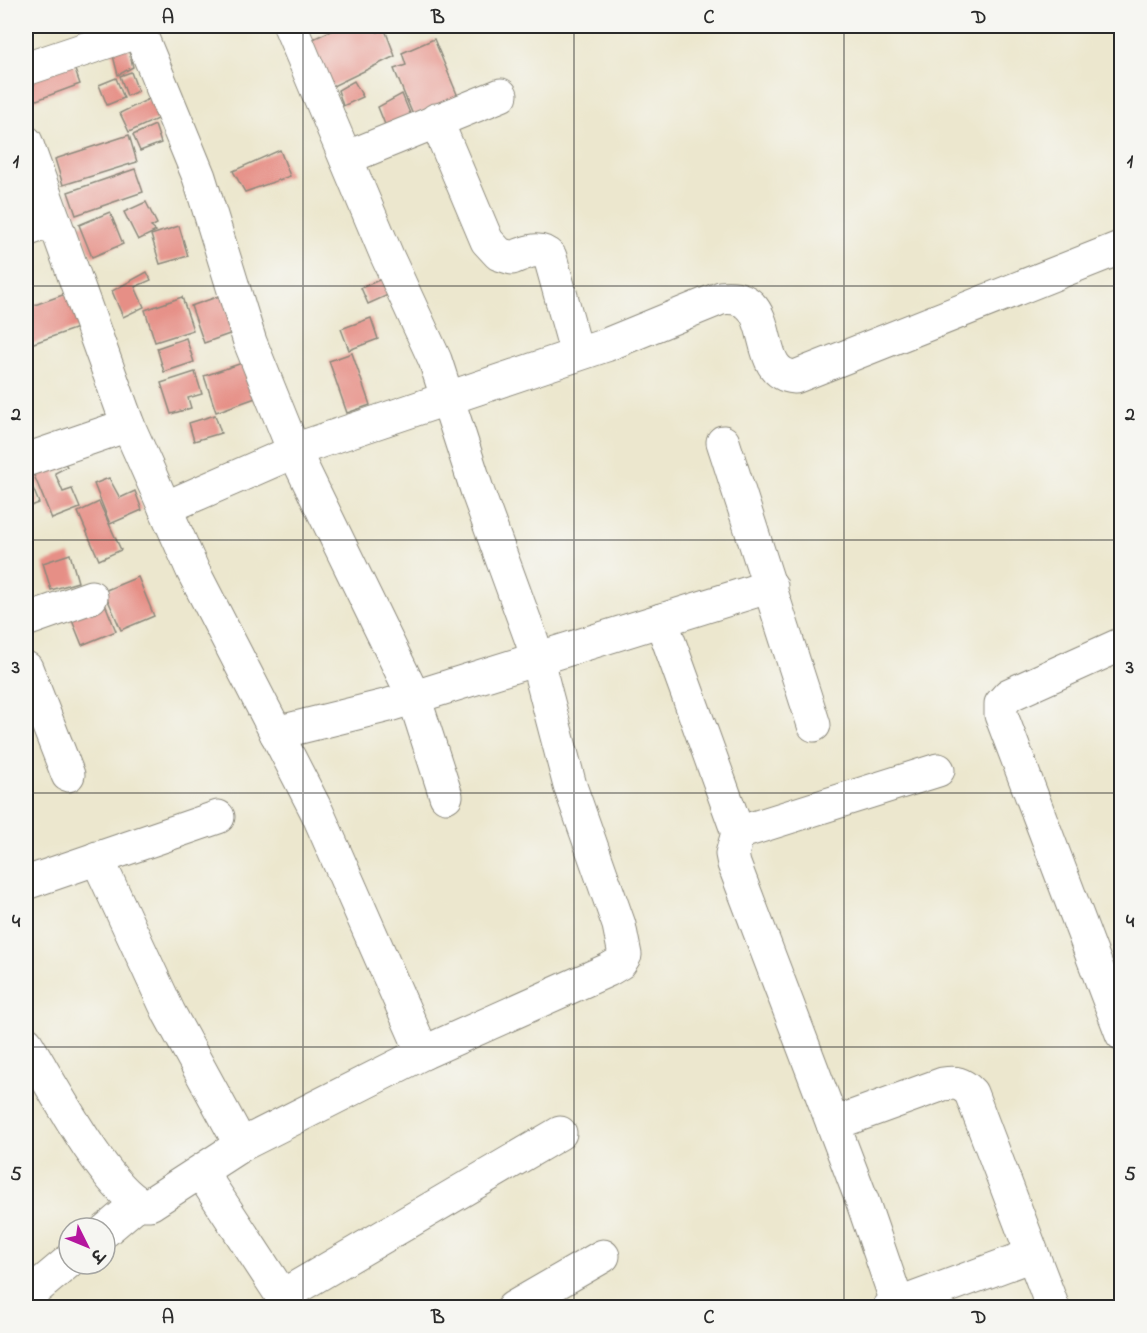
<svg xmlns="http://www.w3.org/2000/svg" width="1147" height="1333" viewBox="0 0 1147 1333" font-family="'Indie Flower','Playpen Sans Deva',sans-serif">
	<rect width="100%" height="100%" fill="#f6f6f2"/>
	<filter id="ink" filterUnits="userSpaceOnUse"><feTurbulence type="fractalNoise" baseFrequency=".0167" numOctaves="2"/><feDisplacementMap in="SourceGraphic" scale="12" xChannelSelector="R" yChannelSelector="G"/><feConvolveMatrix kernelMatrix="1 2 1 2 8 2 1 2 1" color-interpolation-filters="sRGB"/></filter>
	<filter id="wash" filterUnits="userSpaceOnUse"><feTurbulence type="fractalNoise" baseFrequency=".008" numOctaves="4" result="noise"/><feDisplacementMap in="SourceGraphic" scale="24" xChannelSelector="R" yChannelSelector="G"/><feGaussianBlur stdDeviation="1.35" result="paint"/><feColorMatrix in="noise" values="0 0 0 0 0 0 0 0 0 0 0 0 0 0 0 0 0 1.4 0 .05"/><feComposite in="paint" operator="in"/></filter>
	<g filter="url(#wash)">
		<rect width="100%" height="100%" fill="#ece7ce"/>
		<g id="blocks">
			<!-- building -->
			<g fill="#e68f86">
				<path d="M341 26H376L378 32 384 27 395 56 329 88 311 40Z"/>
				<path d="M434 39 459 99 413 115 394 69 406 65 402 53Z"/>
				<path d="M127 44 133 67 118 75 111 48Z"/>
				<path d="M70 56 80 84 26 104V73Z"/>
				<path d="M131 72 138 91 127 96 120 76Z"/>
				<path d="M116 78 124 98 107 105 99 85Z"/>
				<path d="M354 81 363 97 343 106 338 90Z"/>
				<path d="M159 94 168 114 129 132 120 113Z"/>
				<path d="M402 94 411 116 386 127 378 107Z"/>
				<path d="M155 125 161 143 140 151 133 135Z"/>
				<path d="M129 135 137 162 63 185 55 159Z"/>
				<path d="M280 150 290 176 245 192 233 171Z"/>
				<path d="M135 169 143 192 76 215 68 192Z"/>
				<path d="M146 202 157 224 151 227 156 231 138 240 124 212Z"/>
				<path d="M110 212 123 244 92 257 79 225Z"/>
				<path d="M179 226 188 256 160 264 151 235Z"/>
				<path d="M147 272 151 280 135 287 144 307 123 317 112 291Z"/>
				<path d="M388 276 397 291 368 304 361 288Z"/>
				<path d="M74 291 86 325 28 345 26 337V308Z"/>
				<path d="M228 293 241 330 204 343 191 306Z"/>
				<path d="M182 297 193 330 155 342 145 310Z"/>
				<path d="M371 318 378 339 349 350 341 329Z"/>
				<path d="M186 338 194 362 164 372 157 348Z"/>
				<path d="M352 353 370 405 347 413 329 361Z"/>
				<path d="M251 360 264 395 216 412 204 376Z"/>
				<path d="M195 372 202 394 188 398 191 408 171 414 161 383Z"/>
				<path d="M215 415 221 433 194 441 189 423Z"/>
				<path d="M61 455 67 467 55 473 63 492 72 489 80 508 52 519 31 468Z"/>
				<path d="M26 471 39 503 26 508Z"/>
				<path d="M109 478 120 498 135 491 142 510 110 524 94 484Z"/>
				<path d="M99 502 121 550 99 560 78 512Z"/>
				<path d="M70 554 78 582 51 590 43 563Z"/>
				<path d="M138 577 154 616 121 630 104 591Z"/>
				<path d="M28 583 32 601 26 603V584Z"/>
				<path d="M103 599 116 631 82 645 69 613Z"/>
			</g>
		</g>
	</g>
	<g filter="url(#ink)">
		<use href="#blocks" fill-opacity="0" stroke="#8c897c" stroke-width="1.5"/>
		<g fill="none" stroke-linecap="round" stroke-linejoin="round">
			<!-- minor casing -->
			<g stroke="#8c897c" stroke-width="35">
				<g id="minor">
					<path d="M26 69 133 33 142 38 199 177 250 342 294 451 414 697 446 796"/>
					<path d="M436 120 487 241 499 254 512 258C525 253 539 245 550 257L577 354"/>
					<path d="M26 142 128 425 193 571 317 812 423 1053"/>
					<path d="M346 158 501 95"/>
					<path d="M26 230 54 220"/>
					<path d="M723 442 814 725"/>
					<path d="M26 460 128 425"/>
					<path d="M165 508 309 445 606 345 721 298C782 291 748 374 795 377L1122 247"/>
					<path d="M26 620 91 597"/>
					<path d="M661 620 738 833 938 770"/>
					<path d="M1122 644 1009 695 1001 704V715L1122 1034"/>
					<path d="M26 668 68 775"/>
					<path d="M276 733 389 705 771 586"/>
					<path d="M738 833 732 854 734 864 863 1203 899 1308"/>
					<path d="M97 858 169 1013 241 1145"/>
					<path d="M26 883 218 817"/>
					<path d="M26 1043C50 1082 101 1179 137 1202 140 1204 145 1204 150 1204L241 1145 423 1053 608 970 620 963 625 955 619 925 570 786 532 641 478 493 435 360 387 256 290 26"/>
					<path d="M833 1124 943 1084C956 1082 962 1083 971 1093L1053 1308"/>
					<path d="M201 1172 290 1308"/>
					<path d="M105 1231 138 1203"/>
					<path d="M282 1296 560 1133"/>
					<path d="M26 1297 69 1261"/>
					<path d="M513 1308 603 1256"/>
					<path d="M889 1308 1032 1255"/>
				</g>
			</g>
			<!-- minor -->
			<use href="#minor" stroke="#fff" stroke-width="33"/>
		</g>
	</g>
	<!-- grid -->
	<path fill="none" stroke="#2b2b2b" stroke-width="1.5" stroke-opacity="0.55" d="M303 26V1308M574 26V1308M844 26V1308M26 286H1122M26 540H1122M26 793H1122M26 1047H1122"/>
	<!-- margin -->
	<rect width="1147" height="1333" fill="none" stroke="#f6f6f2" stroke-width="66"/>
	<!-- north arrow -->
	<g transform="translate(87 1246) rotate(133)"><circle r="28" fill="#f6f6f2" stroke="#a5a5a2" stroke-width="1.5"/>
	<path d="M0-4.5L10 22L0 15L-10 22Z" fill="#b5179e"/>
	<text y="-9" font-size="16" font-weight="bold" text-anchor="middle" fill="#2b2b2b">उ</text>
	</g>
	<rect x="33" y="33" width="1081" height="1267" fill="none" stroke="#2b2b2b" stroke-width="2"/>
	<g font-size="20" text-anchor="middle" font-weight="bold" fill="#2b2b2b">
		<text x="168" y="23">A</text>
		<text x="438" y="23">B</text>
		<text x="709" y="23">C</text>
		<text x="979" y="23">D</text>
		<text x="16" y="167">1</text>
		<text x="1130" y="167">1</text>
		<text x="16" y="420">2</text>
		<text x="1130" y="420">2</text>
		<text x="16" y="673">3</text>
		<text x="1130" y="673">3</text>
		<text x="16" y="927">4</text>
		<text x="1130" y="927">4</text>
		<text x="16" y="1180">5</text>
		<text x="1130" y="1180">5</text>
		<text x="168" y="1323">A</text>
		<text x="438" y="1323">B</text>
		<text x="709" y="1323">C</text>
		<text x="979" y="1323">D</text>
	</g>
</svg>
